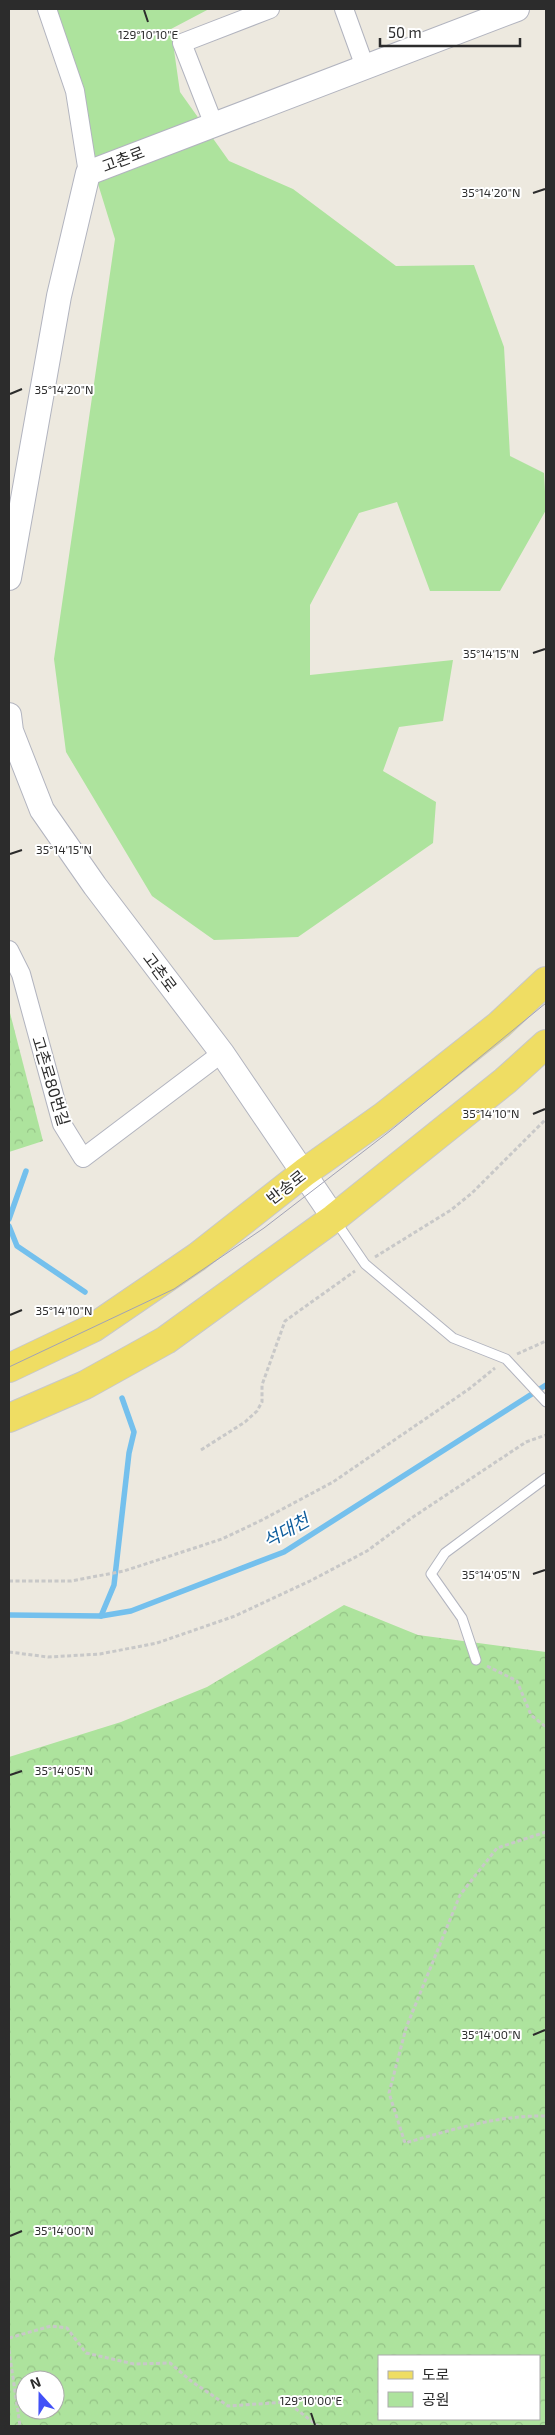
<svg xmlns="http://www.w3.org/2000/svg" width="555" height="2435" viewBox="0 0 555 2435" font-family="'Exo 2','Noto Sans KR',sans-serif">
	<defs>
		<pattern id="forest-crowns" width="20" height="18" patternUnits="userSpaceOnUse" patternTransform="scale(1.25)"><rect width="20" height="18" fill="#ade39d"/><path d="M2 6a3 3 0 1 1 6 0M12 15a3 3 0 1 1 6 0" fill="none" stroke="#95c387"/></pattern>
	</defs>
	<rect width="100%" height="100%" fill="#ede9df"/>
	<!-- forest -->
	<g fill="url(#forest-crowns)" fill-rule="evenodd">
		<path d="M9 1009 43 1141 9 1152Z"/>
		<path d="M344 1605 418 1635 546 1652V2426H9V1757L121 1722 207 1687ZM379 2356H539V2419H379ZM25 2380H55V2410H25Z"/>
	</g>
	<!-- park -->
	<path fill="#ade39d" d="M44 9H209L171 29 180 92 229 161 293 189 396 266 474 265 504 347 510 456 544 473 546 510 500 591H430L397 502 359 513 310 605V675L453 660 443 721 399 727 383 771 436 802 433 843 298 937 214 940 152 896 66 752 54 659 115 239Z"/>
	<g fill="none" stroke-linecap="round" stroke-linejoin="round">
		<!-- stream -->
		<g stroke="#74c0ed" stroke-width="5.5">
			<path d="M9 1219 26 1171"/>
			<path d="M9 1226 17 1246 85 1292"/>
			<path d="M9 1615 101 1616 131 1611 284 1552 546 1385"/>
			<path d="M101 1616 114 1585 129 1453 134 1432 122 1398"/>
		</g>
		<!-- lane casing -->
		<g stroke="#b2b4bf" stroke-width="11">
			<g id="lane">
				<path d="M335 1220 365 1264 453 1338 506 1359 546 1402"/>
				<path d="M476 1660 462 1618 431 1574 445 1553 546 1478"/>
			</g>
		</g>
		<!-- street casing -->
		<g stroke="#b2b4bf" stroke-width="20">
			<g id="street">
				<path d="M47 9 75 91 88 173"/>
				<path d="M344 9 365 67"/>
				<path d="M214 125 182 43 270 9"/>
				<path d="M9 950 21 974 62 1124 83 1158 222 1053"/>
			</g>
		</g>
		<!-- secondary casing -->
		<g stroke="#b2b4bf" stroke-width="26">
			<g id="secondary">
				<path d="M9 578 59 296 88 173 517 9"/>
				<path d="M9 715 11 731 42 810 95 886 222 1053 334 1218"/>
			</g>
		</g>
		<!-- primary casing -->
		<g stroke="#c8c8c8" stroke-width="30">
			<g id="primary">
				<path d="M9 1368 93 1328 197 1257 305 1172 384 1116 499 1025 546 981"/>
				<path d="M9 1418 85 1385 166 1340 334 1218 505 1081 546 1044"/>
			</g>
		</g>
		<!-- path -->
		<g stroke="#c8c8c8" stroke-width="3" stroke-dasharray="4 2.5" stroke-linecap="butt">
			<path d="M375 1257 451 1210 472 1193 546 1119"/>
			<path d="M517 1354 546 1341"/>
			<path d="M201 1450 245 1422 257 1411 262 1402V1385L285 1321 355 1271"/>
			<path d="M9 1581H71L124 1571 222 1539 262 1520 333 1482 469 1389 495 1368"/>
			<path d="M9 1652 48 1657 100 1654 157 1643 235 1616 310 1581 367 1551 413 1517 526 1442 546 1435"/>
			<path d="M487 1666 517 1681 531 1715 546 1727"/>
			<path d="M546 1832 497 1848 460 1895 406 2028 389 2093 405 2143C451 2130 498 2115 546 2116"/>
			<path d="M9 2338 51 2326 67 2328 86 2353 134 2364 170 2363 191 2381 228 2406 287 2402 318 2426"/>
			<path d="M9 2350 20 2426"/>
		</g>
		<!-- lane -->
		<use href="#lane" stroke="#fff" stroke-width="9"/>
		<!-- street -->
		<use href="#street" stroke="#fff" stroke-width="18"/>
		<!-- secondary -->
		<use href="#secondary" stroke="#fff" stroke-width="24"/>
		<!-- primary -->
		<use href="#primary" stroke="#efdd63" stroke-width="28"/>
		<!-- tram -->
		<path stroke="#a1a2b6" stroke-width="1" d="M9 1367 174 1289 264 1228 390 1131 546 1003"/>
	</g>
	<!-- ticks -->
	<path fill="none" stroke="#2c2c2c" stroke-width="2" d="M144 10 148 22M533 193 545 189M10 394 22 389M533 653 545 649M10 854 22 850M533 1114 545 1109M10 1315 22 1310M533 1574 545 1570M10 1775 22 1771M533 2035 545 2030M10 2236 22 2231M311 2413 315 2425"/>
	<g text-anchor="middle" stroke-width="4" stroke-linejoin="round" paint-order="stroke">
		<!-- street labels -->
		<g font-size="16" fill="#2c2c2c" stroke="#fff">
			<text transform="translate(123 159) rotate(-21)" y="6">고촌로</text>
			<text transform="translate(160 972) rotate(53)" y="6">고촌로</text>
			<text transform="translate(51 1081) rotate(73)" y="6">고촌로80번길</text>
			<text transform="translate(286 1187) rotate(-38)" y="6">반송로</text>
		</g>
		<!-- water labels -->
		<g font-size="18" font-style="italic" fill="#105e9d" stroke="#fff">
			<text transform="translate(286 1531) rotate(-29)" y="6">석대천</text>
		</g>
	</g>
	<g font-size="12" text-anchor="middle" fill="#2c2c2c" stroke="#fff" stroke-width="4" stroke-linejoin="round" paint-order="stroke">
		<text x="148" y="39">129°10'10"E</text>
		<text x="491" y="197">35°14'20"N</text>
		<text x="64" y="394">35°14'20"N</text>
		<text x="491" y="658">35°14'15"N</text>
		<text x="64" y="854">35°14'15"N</text>
		<text x="491" y="1118">35°14'10"N</text>
		<text x="64" y="1315">35°14'10"N</text>
		<text x="491" y="1579">35°14'05"N</text>
		<text x="64" y="1775">35°14'05"N</text>
		<text x="491" y="2039">35°14'00"N</text>
		<text x="64" y="2235">35°14'00"N</text>
		<text x="311" y="2405">129°10'00"E</text>
	</g>
	<!-- border -->
	<rect width="555" height="2435" fill="none" stroke="#2c2c2c" stroke-width="20"/>
	<!-- legend -->
	<rect x="378" y="2355" width="162" height="65" fill="#ffffff" stroke="#ababab"/>
	<rect x="388" y="2371" width="25" height="8" fill="#efdd63" stroke="#ababab"/>
	<text x="422" y="2380" font-size="15" fill="#2c2c2c">도로</text>
	<rect x="388" y="2392" width="25" height="15" fill="#ade39d" stroke="#ababab"/>
	<text x="422" y="2405" font-size="15" fill="#2c2c2c">공원</text>
	<!-- north arrow -->
	<g transform="translate(40 2395) rotate(339)"><circle r="24" fill="#ffffff" stroke="#ababab"/>
	<path d="M0-4L9 19L0 12L-9 19Z" fill="#4251f7"/>
	<text y="-8" font-size="14" font-weight="bold" text-anchor="middle" fill="#2c2c2c">N</text>
	</g>
	<!-- scale -->
	<path d="M380 38v8h140v-8" fill="none" stroke="#2c2c2c" stroke-width="2.5"/>
	<text x="388" y="38" font-size="15" fill="#2c2c2c" stroke="#ffffff" stroke-width="4" paint-order="stroke">50 m</text>
</svg>
